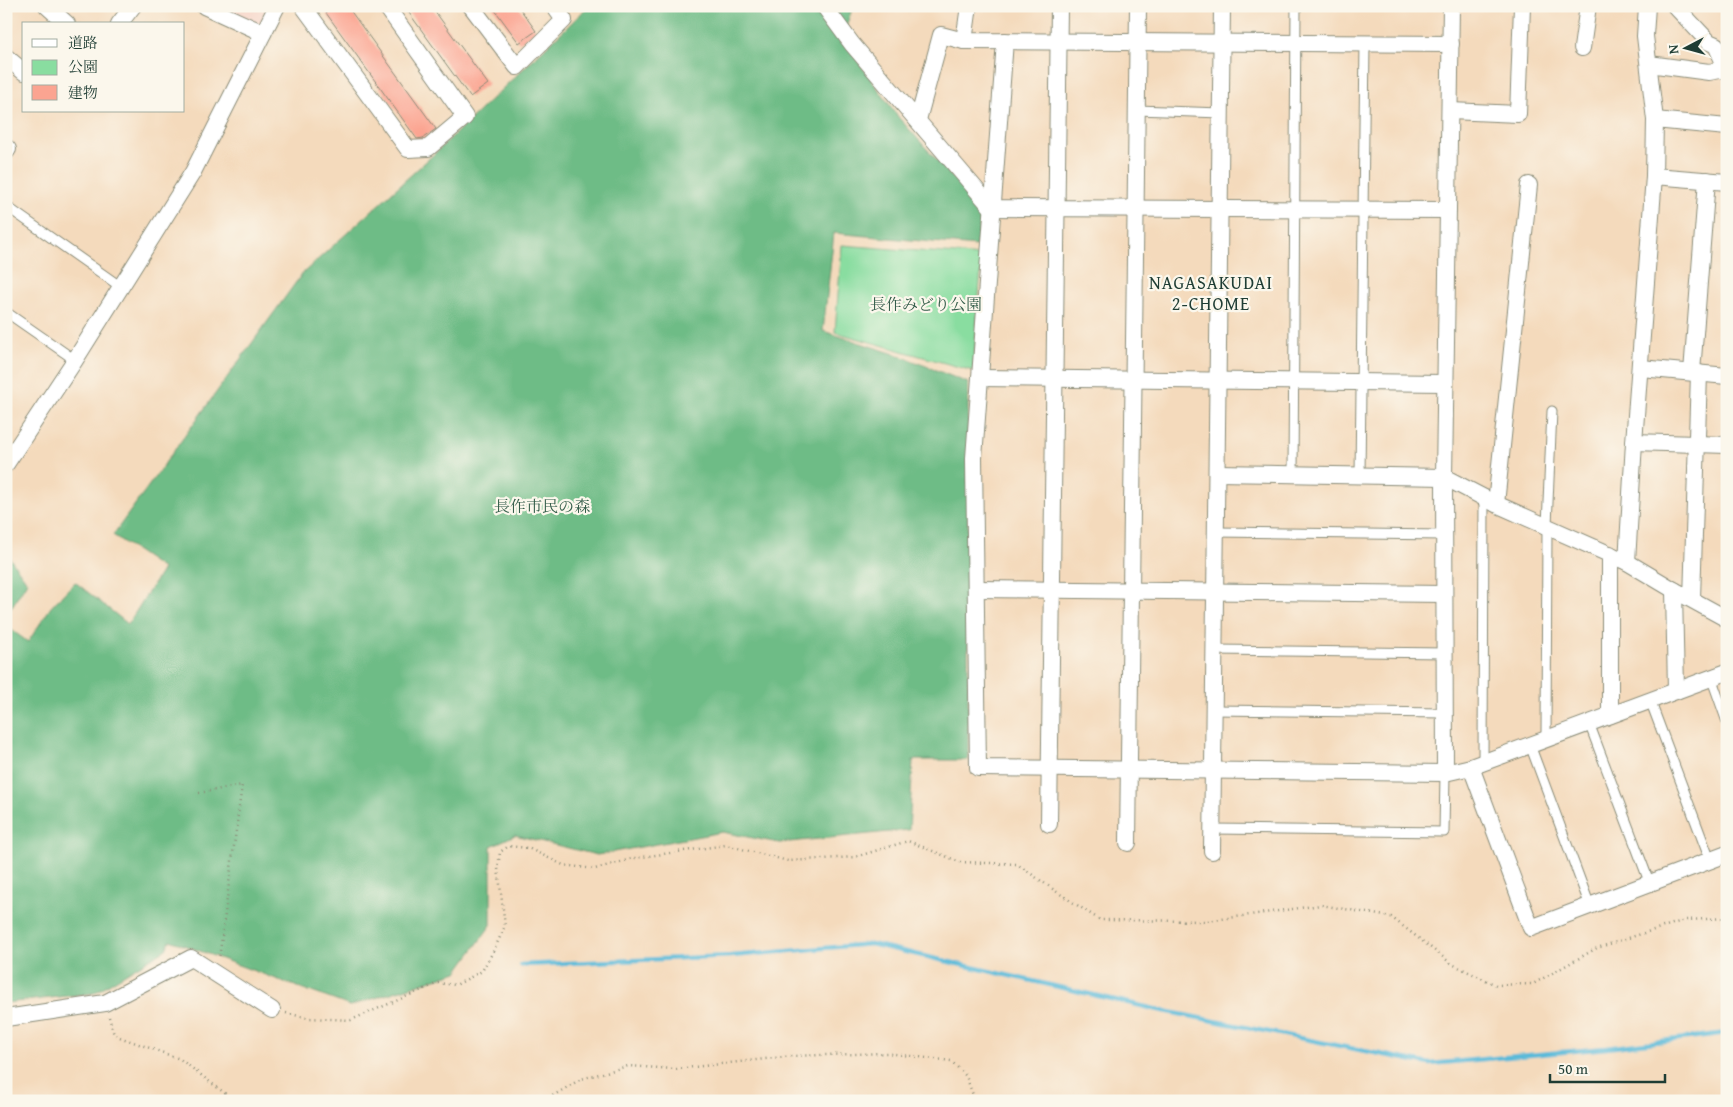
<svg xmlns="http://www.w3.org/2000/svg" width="1733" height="1107" viewBox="0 0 1733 1107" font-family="'Gentium Book Plus','Noto Serif JP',serif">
	<rect width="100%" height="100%" fill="#fbf7ec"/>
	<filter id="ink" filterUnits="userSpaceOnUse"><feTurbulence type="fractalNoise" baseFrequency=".02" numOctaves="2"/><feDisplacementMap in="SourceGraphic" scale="10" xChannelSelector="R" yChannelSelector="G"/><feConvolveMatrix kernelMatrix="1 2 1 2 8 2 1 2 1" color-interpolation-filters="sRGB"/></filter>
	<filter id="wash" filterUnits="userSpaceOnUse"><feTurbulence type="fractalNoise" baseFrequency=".0096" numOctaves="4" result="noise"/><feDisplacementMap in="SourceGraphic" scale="20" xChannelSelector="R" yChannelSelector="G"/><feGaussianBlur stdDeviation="1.12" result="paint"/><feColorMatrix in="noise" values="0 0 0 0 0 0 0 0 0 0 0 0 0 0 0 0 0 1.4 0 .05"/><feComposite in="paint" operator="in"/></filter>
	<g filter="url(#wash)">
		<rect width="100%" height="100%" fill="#f4dabc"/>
		<!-- built -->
		<path fill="#f6d2c5" d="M214 6H270L262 23 251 24Z"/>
		<!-- green -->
		<path fill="#89dda0" stroke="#548d6a" d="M842 245 982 256 973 371 835 332Z"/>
		<!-- forest -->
		<g fill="#6ebc86" stroke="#467c5d">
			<path d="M589 6H853L842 39 899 118 982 210 976 246 834 233 823 331 901 356 968 383V760H913L909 830 779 843 722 832 597 855 515 835 491 846V925L457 972 350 1006 170 940 166 949 94 993 6 1003V626L28 642 51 607 75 582 128 624 163 569 113 535 302 274 433 155Z"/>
			<path d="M6 553 27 582 6 616Z"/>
		</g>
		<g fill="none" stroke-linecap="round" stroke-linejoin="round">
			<!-- stream -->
			<path stroke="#5abad9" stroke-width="4.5" d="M521 965 731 956 871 944 1159 1010 1430 1064 1606 1048 1727 1033"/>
		</g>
		<g id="blocks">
			<!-- building -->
			<g fill="#fba491">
				<path d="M321 6H347L436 129 423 138 417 139Z"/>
				<path d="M404 6H431L488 84 470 97Z"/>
				<path d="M492 6H518L536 31 519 43Z"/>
			</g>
		</g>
	</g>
	<g filter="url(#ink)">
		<use href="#blocks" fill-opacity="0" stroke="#8a8c78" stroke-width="1"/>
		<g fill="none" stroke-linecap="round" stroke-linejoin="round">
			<!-- lane casing -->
			<g stroke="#8a8c78" stroke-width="11">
				<g id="lane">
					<path d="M1137 110 1221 113"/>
					<path d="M6 206 121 287"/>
					<path d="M6 312 75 360"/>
					<path d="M1293 475 1296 6"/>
					<path d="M1360 476 1365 42"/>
					<path d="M1216 532 1444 535"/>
					<path d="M1215 650 1445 653"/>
					<path d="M1711 677 1727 722"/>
					<path d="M1650 700 1710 860"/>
					<path d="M1214 710 1445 713"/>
					<path d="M1589 723 1650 884"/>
					<path d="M1546 739 1547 525 1552 411"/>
					<path d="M1530 745 1590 906"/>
					<path d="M1483 762 1484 498"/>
					<path d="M1213 829 1444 832 1445 773"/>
				</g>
			</g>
			<!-- street casing -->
			<g stroke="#8a8c78" stroke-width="18">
				<g id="street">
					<path d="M47 6 67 24"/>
					<path d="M204 6 263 33"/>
					<path d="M303 6 408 149 428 148 465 117 386 6"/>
					<path d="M471 6 517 67 564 20 554 6"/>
					<path d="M824 6 852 44 992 208 1448 210"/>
					<path d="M1675 6 1709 42 1716 45 1727 70"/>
					<path d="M119 24 133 6"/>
					<path d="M964 41 969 6"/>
					<path d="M1005 41 974 458 978 768 1445 773 1471 767 1727 672"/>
					<path d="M1582 48 1588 6"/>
					<path d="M6 57 24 72"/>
					<path d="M1649 64 1709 72 1726 69"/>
					<path d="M1450 111 1518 114 1522 6"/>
					<path d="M918 120 941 35 964 41 1451 44"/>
					<path d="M1655 120 1727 127"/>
					<path d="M6 147 8 149 6 152"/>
					<path d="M1654 176 1727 182"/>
					<path d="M1641 368 1727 376"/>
					<path d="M1692 372 1707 180"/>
					<path d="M980 378 1445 383"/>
					<path d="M1634 442 1727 445"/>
					<path d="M6 464 75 360 193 172 277 6"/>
					<path d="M1217 473 1444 477 1496 504 1627 562 1674 590 1727 619"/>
					<path d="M1496 504 1529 185"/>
					<path d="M1610 554V715"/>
					<path d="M1627 562 1634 442 1654 176 1655 120 1645 36 1647 6"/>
					<path d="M976 589 1444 594"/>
					<path d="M1674 590 1676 691"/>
					<path d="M1692 599 1699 373"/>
					<path d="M1471 767 1531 928 1727 854"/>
					<path d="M1445 773 1444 477 1451 6"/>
					<path d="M1049 824 1059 6"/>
					<path d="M1128 843 1138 6"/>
					<path d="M1212 851 1222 6"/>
					<path d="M6 1018 105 1003 191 958 272 1010"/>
				</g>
			</g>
			<!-- path -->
			<g stroke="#8a8c78" stroke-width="2.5" stroke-dasharray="1 4" stroke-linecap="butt">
				<path d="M199 793 242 785 219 959"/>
				<path d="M286 1013 308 1018 351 1020 438 983 456 985 482 971 494 950 505 926 498 868 500 852 509 846 528 848 563 865 595 869 635 858 726 845 788 861 855 857 908 841 960 862 1017 864 1057 892 1100 920 1207 921 1321 905 1391 917 1452 964 1496 985 1533 984 1597 948 1685 920 1727 918"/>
				<path d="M109 1017 114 1035 180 1059 235 1101"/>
				<path d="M544 1101 581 1079 628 1066 676 1069 792 1056 887 1053 951 1061 966 1076 973 1095V1101"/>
			</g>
			<!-- lane -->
			<use href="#lane" stroke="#fff" stroke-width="9"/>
			<!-- street -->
			<use href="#street" stroke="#fff" stroke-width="16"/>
		</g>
	</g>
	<g text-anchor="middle" stroke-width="4.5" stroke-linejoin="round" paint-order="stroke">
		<!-- park labels -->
		<g font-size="16" fill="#345d4a" stroke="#fbf7ec">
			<text x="926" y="310">長作みどり公園</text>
			<text x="542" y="512">長作市民の森</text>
		</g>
		<!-- neighbourhood labels -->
		<g font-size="18" letter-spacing="1" fill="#1f3d34" stroke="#fbf7ec">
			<text x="1211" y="289">NAGASAKUDAI<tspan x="1211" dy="21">2-CHOME</tspan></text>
		</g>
	</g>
	<!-- margin -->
	<rect width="1733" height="1107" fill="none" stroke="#fbf7ec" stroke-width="25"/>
	<!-- legend -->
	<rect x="22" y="22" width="162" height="90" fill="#fbf7ec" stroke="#a3ada2"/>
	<rect x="32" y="39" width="25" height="8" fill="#ffffff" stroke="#a3ada2"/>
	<text x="68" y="48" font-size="15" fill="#1f3d34">道路</text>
	<rect x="32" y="60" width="25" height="15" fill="#89dda0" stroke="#a3ada2"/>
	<text x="68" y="72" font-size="15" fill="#1f3d34">公園</text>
	<rect x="32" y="85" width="25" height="15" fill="#fba491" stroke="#a3ada2"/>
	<text x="68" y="98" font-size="15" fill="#1f3d34">建物</text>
	<!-- north arrow -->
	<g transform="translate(1686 48) rotate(264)" stroke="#fbf7ec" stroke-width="4" paint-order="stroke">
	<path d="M0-4L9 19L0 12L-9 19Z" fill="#1f3d34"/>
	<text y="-8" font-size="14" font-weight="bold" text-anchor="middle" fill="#1f3d34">N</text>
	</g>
	<!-- scale -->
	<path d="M1550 1074v8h115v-8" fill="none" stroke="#1f3d34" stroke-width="2.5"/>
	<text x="1558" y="1074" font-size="15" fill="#1f3d34" stroke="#fbf7ec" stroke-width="4" paint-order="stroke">50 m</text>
</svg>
